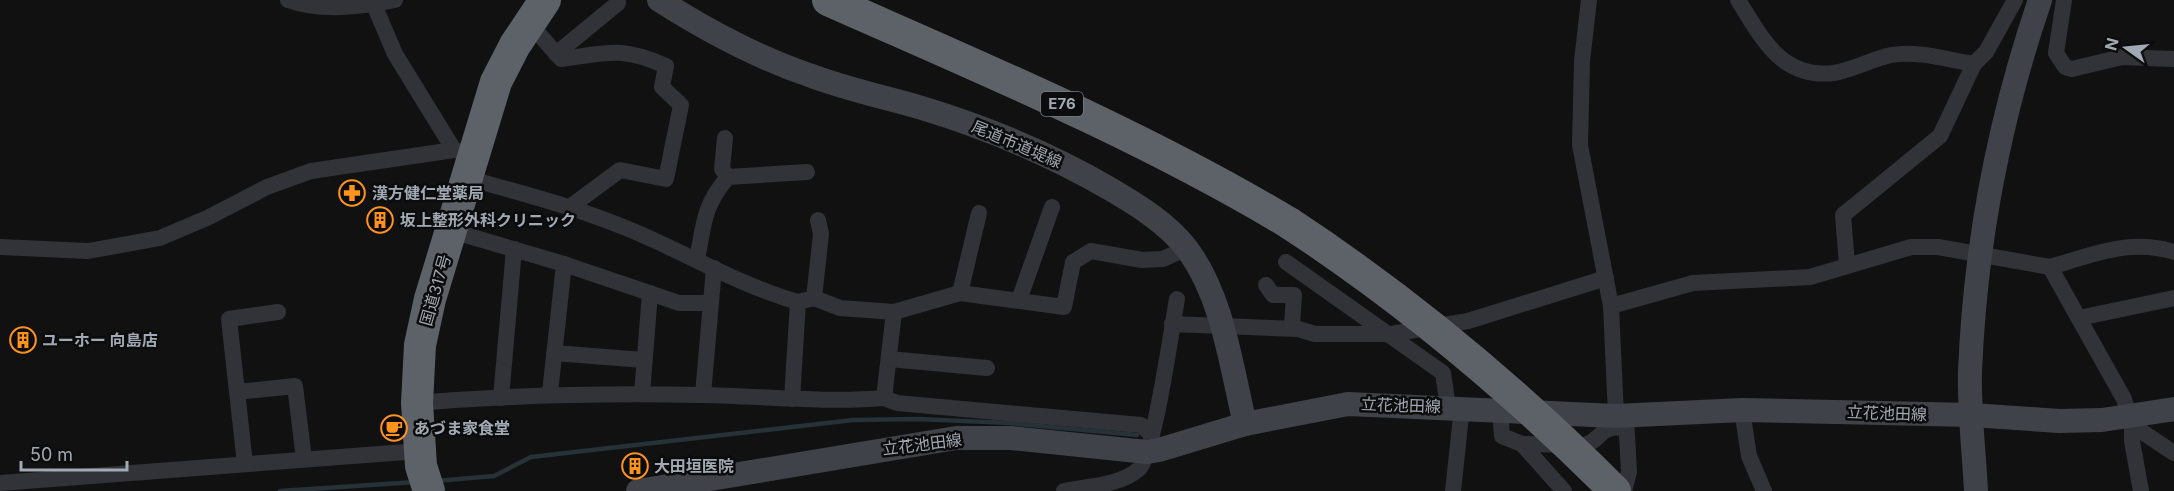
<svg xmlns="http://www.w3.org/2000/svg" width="2174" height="491" viewBox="0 0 2174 491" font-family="Inter,'Noto Sans JP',sans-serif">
	<rect width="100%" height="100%" fill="#111112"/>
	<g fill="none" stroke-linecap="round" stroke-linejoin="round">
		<!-- stream -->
		<g stroke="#263237" stroke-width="4.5">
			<path d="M436 481 494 476 531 457 853 420 918 419 1009 423 1137 435"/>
			<path d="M280 491 416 482"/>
		</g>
		<!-- street -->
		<g stroke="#313338" stroke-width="16">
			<path d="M288 0C321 12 361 7 395 0"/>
			<path d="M372 0 395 54 454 150 463 152"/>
			<path d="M1589 0 1582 61 1580 145 1611 306 1616 416"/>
			<path d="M1738 0C1762 38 1781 79 1834 73 1853 70 1872 59 1891 55 1917 50 1949 60 1974 64"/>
			<path d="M2064 0 2056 53 2065 67 2072 69 2122 57 2174 59"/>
			<path d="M530 24 561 59C607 53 622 46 666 66L662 87 681 105 666 179 620 170 570 207"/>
			<path d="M556 54 618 3"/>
			<path d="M725 138 722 169 728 177"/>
			<path d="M467 178C524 194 583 209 638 233 691 256 742 286 798 302"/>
			<path d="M452 231 564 264 679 303H709"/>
			<path d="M0 247 88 251 160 238 207 218 267 187 311 171 454 150"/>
			<path d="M697 260C704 224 703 206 728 177L807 172"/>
			<path d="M1286 262 1443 373 1448 407"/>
			<path d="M1847 265 1843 215 1940 136 1974 64 1986 52 2015 0"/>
			<path d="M2050 267C2092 255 2130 238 2174 252"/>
			<path d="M1266 285 1273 295H1294L1292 325 1298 329 1315 334H1391L1468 321 1606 278"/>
			<path d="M960 293 979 213"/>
			<path d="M814 298 840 308 894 312 960 293 1064 307 1073 262 1091 251 1142 260 1163 259 1187 248"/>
			<path d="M1019 300 1052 207"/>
			<path d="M1611 306 1693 283 1810 277 1911 247H1938L2050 267 2124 399 2132 425 2174 453"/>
			<path d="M894 312 884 398 897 403 1141 425 1152 435"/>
			<path d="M2079 318 2174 298"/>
			<path d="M1172 324 1298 329"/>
			<path d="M554 353 644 360"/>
			<path d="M889 359 987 368"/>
			<path d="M237 392 295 386 304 459"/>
			<path d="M550 393 564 264"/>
			<path d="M642 394 650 293"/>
			<path d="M703 395 714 268"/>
			<path d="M501 398 514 249"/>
			<path d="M792 399 798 302 814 298 821 234 818 220"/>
			<path d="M417 403C512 395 606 393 701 395 763 396 823 403 884 398"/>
			<path d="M1500 410 1502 436 1522 444 1585 445C1605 438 1595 427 1626 427"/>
			<path d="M1742 410 1749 456 1764 491"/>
			<path d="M2132 425V441L2141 491"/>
			<path d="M1522 444 1564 491"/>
			<path d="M245 464 229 319 278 312"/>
			<path d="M0 483 419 451"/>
			<path d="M1064 491C1088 486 1119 486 1139 469 1154 456 1172 326 1177 299"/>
			<path d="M1453 491 1462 407"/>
			<path d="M1624 491 1629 472 1626 418"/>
		</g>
		<!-- secondary -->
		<g stroke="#3f4248" stroke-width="24">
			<path d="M659 0C706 30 756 57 809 75 846 89 884 97 922 108 988 128 1052 155 1112 190 1139 206 1168 224 1187 249 1223 297 1231 366 1245 424"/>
			<path d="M638 491 956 438H1011L1147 452 1159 450 1245 424 1348 404 1616 416 1742 410 1972 415 2059 421 2102 420 2174 409"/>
			<path d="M1976 491C1974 452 1969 411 1970 372 1975 246 1999 120 2040 0"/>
		</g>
		<!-- highway -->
		<g stroke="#5d6269" stroke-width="32">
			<path d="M828 0C984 69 1142 135 1289 223"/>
			<path d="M429 491 421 466 417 403 420 345 430 299 496 82 515 45 545 0"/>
		</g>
		<!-- highway-bridge -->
		<path stroke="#5d6269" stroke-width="32" d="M1289 223C1408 301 1515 391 1615 491"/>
	</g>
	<!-- icons -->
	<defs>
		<g id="pharmacy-ring" transform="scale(1.35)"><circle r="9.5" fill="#0c0c0d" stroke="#ff931c" stroke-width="1.5"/><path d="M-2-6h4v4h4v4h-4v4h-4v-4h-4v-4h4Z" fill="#ff931c"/></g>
		<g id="building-ring" transform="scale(1.35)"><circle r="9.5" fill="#0c0c0d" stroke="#ff931c" stroke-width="1.5"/><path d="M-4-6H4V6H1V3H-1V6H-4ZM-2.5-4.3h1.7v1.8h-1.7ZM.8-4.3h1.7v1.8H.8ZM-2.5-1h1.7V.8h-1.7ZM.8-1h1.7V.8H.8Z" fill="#ff931c"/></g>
		<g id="cafe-ring" transform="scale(1.35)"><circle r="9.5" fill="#0c0c0d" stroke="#ff931c" stroke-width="1.5"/><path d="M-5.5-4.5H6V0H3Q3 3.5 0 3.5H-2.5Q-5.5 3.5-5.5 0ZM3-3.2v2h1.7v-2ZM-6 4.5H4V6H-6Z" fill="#ff931c"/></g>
	</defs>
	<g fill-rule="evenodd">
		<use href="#pharmacy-ring" x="352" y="193"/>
		<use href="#building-ring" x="380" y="220"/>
		<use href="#building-ring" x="23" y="340"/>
		<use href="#cafe-ring" x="394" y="428"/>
		<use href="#building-ring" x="635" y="466"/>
	</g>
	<g text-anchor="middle" stroke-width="5" stroke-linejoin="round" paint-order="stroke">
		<!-- shield labels -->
		<rect fill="#0c0c0d" stroke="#747a82" stroke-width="1.5" x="1041" y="92" width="42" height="24" rx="4.5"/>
		<g font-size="15" font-weight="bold" fill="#a1a9b4">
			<text x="1062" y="109">E76</text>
		</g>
		<!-- street labels -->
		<g font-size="16" fill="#a1a9b4" stroke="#0c0c0d">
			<text transform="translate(1017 144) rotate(23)" y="6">尾道市道堤線</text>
			<text transform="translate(435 290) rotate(-74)" y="6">国道317号</text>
			<text transform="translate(1401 405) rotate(2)" y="6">立花池田線</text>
			<text transform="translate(1887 413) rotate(2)" y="6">立花池田線</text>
			<text transform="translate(922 444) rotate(-7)" y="6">立花池田線</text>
		</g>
		<!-- poi labels -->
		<g font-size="16" font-weight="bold" fill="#a1a9b4" stroke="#0c0c0d" text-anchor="start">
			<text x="372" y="199">漢方健仁堂薬局</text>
			<text x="400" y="226">坂上整形外科クリニック</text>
			<text x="42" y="346">ユーホー 向島店</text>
			<text x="414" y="434">あづま家食堂</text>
			<text x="654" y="472">大田垣医院</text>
		</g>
	</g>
	<!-- north arrow -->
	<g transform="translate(2126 48) rotate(285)" stroke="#0c0c0d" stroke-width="4.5" paint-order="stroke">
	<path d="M0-4.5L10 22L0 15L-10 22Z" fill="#a1a9b4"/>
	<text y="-9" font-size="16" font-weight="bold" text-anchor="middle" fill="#a1a9b4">N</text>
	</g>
	<!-- scale -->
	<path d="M21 461v9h106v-9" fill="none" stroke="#a1a9b4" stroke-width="3"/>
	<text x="30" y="461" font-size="18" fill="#a1a9b4" stroke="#0c0c0d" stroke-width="4.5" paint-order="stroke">50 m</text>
</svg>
